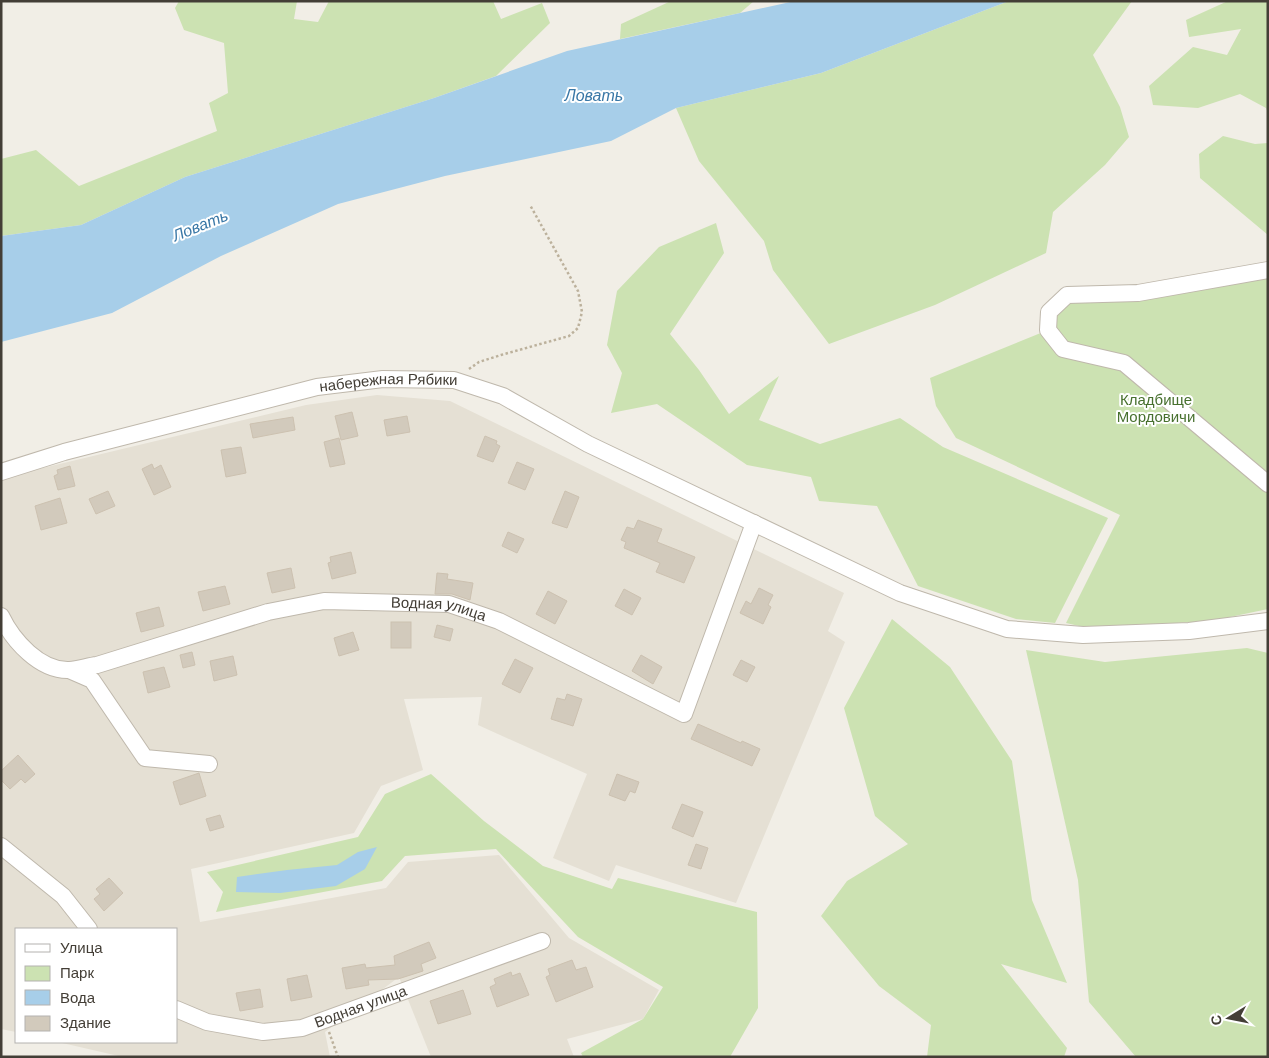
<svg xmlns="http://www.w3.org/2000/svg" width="1269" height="1058" viewBox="0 0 1269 1058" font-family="Arial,sans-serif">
	<rect width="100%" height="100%" fill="#f1eee6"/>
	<!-- residential -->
	<path fill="#e5e0d4" d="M377 395 450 401 844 593 828 631 845 642 736 903 616 865 609 881 553 858 587 774 478 725 482 697 404 699 423 770 381 786 354 833 191 869 200 922 386 888 408 862 499 855 569 938 659 990 643 1019 567 1039 574 1057H431L399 977 325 1032 330 1057H123L58 1042H176V929H16V1032L1 1029V478L306 405Z"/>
	<!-- green -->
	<g fill="#cce2b2">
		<path d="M179 1H297L294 19 318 22 329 1H493L501 19 542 3 550 23 496 76 434 98 185 177 81 225 1 236V159L36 150 79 186 217 131 209 103 228 93 224 43 184 30 175 8Z"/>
		<path d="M671 1H754L740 13 620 39 621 24Z"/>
		<path d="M1009 1H1132L1093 55 1120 107 1129 137 1105 165 1053 212 1046 253 935 305 829 344 773 270 764 241 699 161 676 108 821 73Z"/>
		<path d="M1228 1H1268V113L1266 108 1240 94 1198 108 1153 105 1149 86 1193 47 1227 55 1241 29 1189 37 1186 20Z"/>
		<path d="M1223 136 1255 144 1268 143V235L1200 178 1199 154Z"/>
		<path d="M716 223 724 253 670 334 699 370 729 414 779 376 759 420 820 444 900 418 943 447 1108 518 1055 623 1016 619 918 586 877 506 819 501 811 477 747 465 657 404 611 413 622 373 607 345 617 291 659 247Z"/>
		<path d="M1268 275V609L1211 621 1088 628 1066 623 1120 515 956 438 936 406 930 378 1053 328 1054 314 1069 300Z"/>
		<path d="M892 619 950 667 1012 761 1032 900 1067 983 1001 964 1067 1048 1064 1057H927L931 1025 879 986 821 916 847 881 908 844 875 816 844 708Z"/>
		<path d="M1247 648 1268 653V1057H1136L1089 1002 1078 880 1026 650 1105 662Z"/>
		<path d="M431 774 484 821 543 866 612 889 618 878 757 912 758 1008 730 1057H583L581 1053 643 1019 663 987 578 937 496 849 405 856 382 881 216 912 223 892 207 872 358 837 385 794Z"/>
	</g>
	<!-- water -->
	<g fill="#a7cee9">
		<path d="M795 1H1009L821 73 676 108 611 141 445 176 338 204 221 256 112 313 1 342V236L81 225 185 177 434 98 567 51Z"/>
		<path d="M377 847 365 869 336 886 280 893 236 892 237 877 287 870 337 865 358 852Z"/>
	</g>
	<!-- building -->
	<g fill="#d2cabc" stroke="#ccc1b0">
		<path d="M352 412 358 436 341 440 335 416Z"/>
		<path d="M407 416 410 432 387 436 384 420Z"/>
		<path d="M293 417 295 430 253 438 250 424Z"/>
		<path d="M485 436 497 441 496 444 500 446 493 462 477 456Z"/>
		<path d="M339 438 345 464 330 467 324 442Z"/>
		<path d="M241 447 246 473 226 477 221 450Z"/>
		<path d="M517 462 534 469 525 490 508 483Z"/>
		<path d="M152 464 154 469 161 465 171 487 154 495 142 469Z"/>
		<path d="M70 466 75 486 58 490 54 476 58 474 57 470Z"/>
		<path d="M108 491 115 506 96 514 89 499Z"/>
		<path d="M565 491 579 497 567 528 552 523Z"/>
		<path d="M60 498 67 523 41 530 35 506Z"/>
		<path d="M638 520 662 529 657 542 695 557 684 583 656 572 660 563 624 548 626 542 621 540 627 527 634 529Z"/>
		<path d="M508 532 524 539 517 553 502 546Z"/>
		<path d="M351 552 356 573 332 579 328 563 331 562 330 557Z"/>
		<path d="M291 568 295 588 272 593 267 573Z"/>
		<path d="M437 573 448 574 447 579 473 583 470 600 452 594H435Z"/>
		<path d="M225 586 230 604 203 611 198 592Z"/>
		<path d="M759 588 773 595 768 605 771 607 763 624 740 613 746 601 751 604Z"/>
		<path d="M624 589 641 598 632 615 615 606Z"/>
		<path d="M548 591 567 601 555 624 536 614Z"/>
		<path d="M159 607 164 626 141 632 136 613Z"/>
		<rect x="391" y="622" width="20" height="26"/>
		<path d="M437 625 453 629 450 641 434 637Z"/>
		<path d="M353 632 359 650 339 656 334 638Z"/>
		<path d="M192 652 195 665 183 668 180 655Z"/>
		<path d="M641 655 662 667 653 684 632 671Z"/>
		<path d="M233 656 237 675 214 681 210 661Z"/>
		<path d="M515 659 533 668 520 693 502 684Z"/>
		<path d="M741 660 755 667 747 682 733 675Z"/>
		<path d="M164 667 170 687 148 693 143 672Z"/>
		<path d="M567 694 582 699 573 726 551 719 557 698 565 700Z"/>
		<path d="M698 724 741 743 742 741 760 749 752 766 691 739Z"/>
		<path d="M18 755 35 774 25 783 21 779 10 789 1 780V771Z"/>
		<path d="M199 773 206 796 180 805 173 782Z"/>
		<path d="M617 774 639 782 635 793 630 791 625 801 609 795Z"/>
		<path d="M682 804 703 812 693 837 672 828Z"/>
		<path d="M220 815 224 827 210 831 206 819Z"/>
		<path d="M696 844 708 848 701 869 688 865Z"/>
		<path d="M109 878 123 893 104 911 94 899 100 894 96 889Z"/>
		<path d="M429 942 436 958 421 964 423 971 398 979 368 980 369 985 346 989 342 968 365 964 366 968 395 965 394 956Z"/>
		<path d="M572 960 576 970 586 967 593 987 556 1002 546 977 550 975 548 969Z"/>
		<path d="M511 972 512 976 520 973 529 995 497 1007 490 987 496 984 494 979Z"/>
		<path d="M307 975 312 997 291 1001 287 979Z"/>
		<path d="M260 989 263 1007 240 1011 236 993Z"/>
		<path d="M463 990 471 1014 438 1024 430 1001Z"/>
	</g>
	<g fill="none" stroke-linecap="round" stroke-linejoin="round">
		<!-- minor casing -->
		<g stroke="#bfb8ac" stroke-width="18">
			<g id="minor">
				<path d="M1268 270 1138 293 1067 295 1049 312 1048 330 1063 349 1124 363 1268 484"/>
				<path id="s1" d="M1 472 64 452 317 387 383 379 454 380 503 396 588 444 900 593 1007 629 1083 635 1189 631 1268 621"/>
				<path id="s2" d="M1 616C13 641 40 671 69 670 78 670 88 666 97 665L268 612 324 601 449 604 499 621 684 714 754 523"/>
				<path d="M69 670 92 680 145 758 209 764"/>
				<path d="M1 846 63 896 89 929"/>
				<path id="s3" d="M176 1009 207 1022 263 1032 302 1028 542 941"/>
			</g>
		</g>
		<!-- path -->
		<g stroke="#bcb19c" stroke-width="2.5" stroke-dasharray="2.5 2.5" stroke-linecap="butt">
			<path d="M469 369 479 362 501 355 569 336 578 328 582 312 578 291 530 205"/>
			<path d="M329 1032 338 1057"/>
		</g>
		<!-- minor -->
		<use href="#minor" stroke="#fff" stroke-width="16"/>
	</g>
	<g text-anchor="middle" stroke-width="4" stroke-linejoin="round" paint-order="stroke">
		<!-- street labels -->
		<g font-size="15" fill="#433e36" stroke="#fff">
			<text dy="5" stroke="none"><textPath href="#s1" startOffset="399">набережная Рябики</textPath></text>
			<text dy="5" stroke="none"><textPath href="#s2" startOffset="471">Водная улица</textPath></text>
			<text dy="5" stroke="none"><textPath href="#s3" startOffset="192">Водная улица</textPath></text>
		</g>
		<!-- park labels -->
		<g font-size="15" fill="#47702e" stroke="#fff">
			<text x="1156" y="405">Кладбище<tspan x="1156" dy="17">Мордовичи</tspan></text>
		</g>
		<!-- water labels -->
		<g font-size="16" font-style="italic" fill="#3977a6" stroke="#fff">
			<text x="594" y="101">Ловать</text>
			<text transform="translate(200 225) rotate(-22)" y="6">Ловать</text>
		</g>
	</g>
	<!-- border -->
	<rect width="1269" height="1058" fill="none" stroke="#433e36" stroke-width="5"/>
	<!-- legend -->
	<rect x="15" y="928" width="162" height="115" fill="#ffffff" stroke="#b4b2af"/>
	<rect x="25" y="944" width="25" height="8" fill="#ffffff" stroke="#b4b2af"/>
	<text x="60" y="953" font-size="15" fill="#433e36">Улица</text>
	<rect x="25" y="966" width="25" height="15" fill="#cce2b2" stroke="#b4b2af"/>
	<text x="60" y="978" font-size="15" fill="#433e36">Парк</text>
	<rect x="25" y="990" width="25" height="15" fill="#a7cee9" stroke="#b4b2af"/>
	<text x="60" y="1003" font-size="15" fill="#433e36">Вода</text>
	<rect x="25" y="1016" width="25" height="15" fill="#d2cabc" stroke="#b4b2af"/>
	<text x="60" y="1028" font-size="15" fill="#433e36">Здание</text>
	<!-- north arrow -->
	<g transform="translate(1229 1018) rotate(260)" stroke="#ffffff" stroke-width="4" paint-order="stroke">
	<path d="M0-4L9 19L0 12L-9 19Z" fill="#433e36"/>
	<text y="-8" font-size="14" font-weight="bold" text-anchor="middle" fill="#433e36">С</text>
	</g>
</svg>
